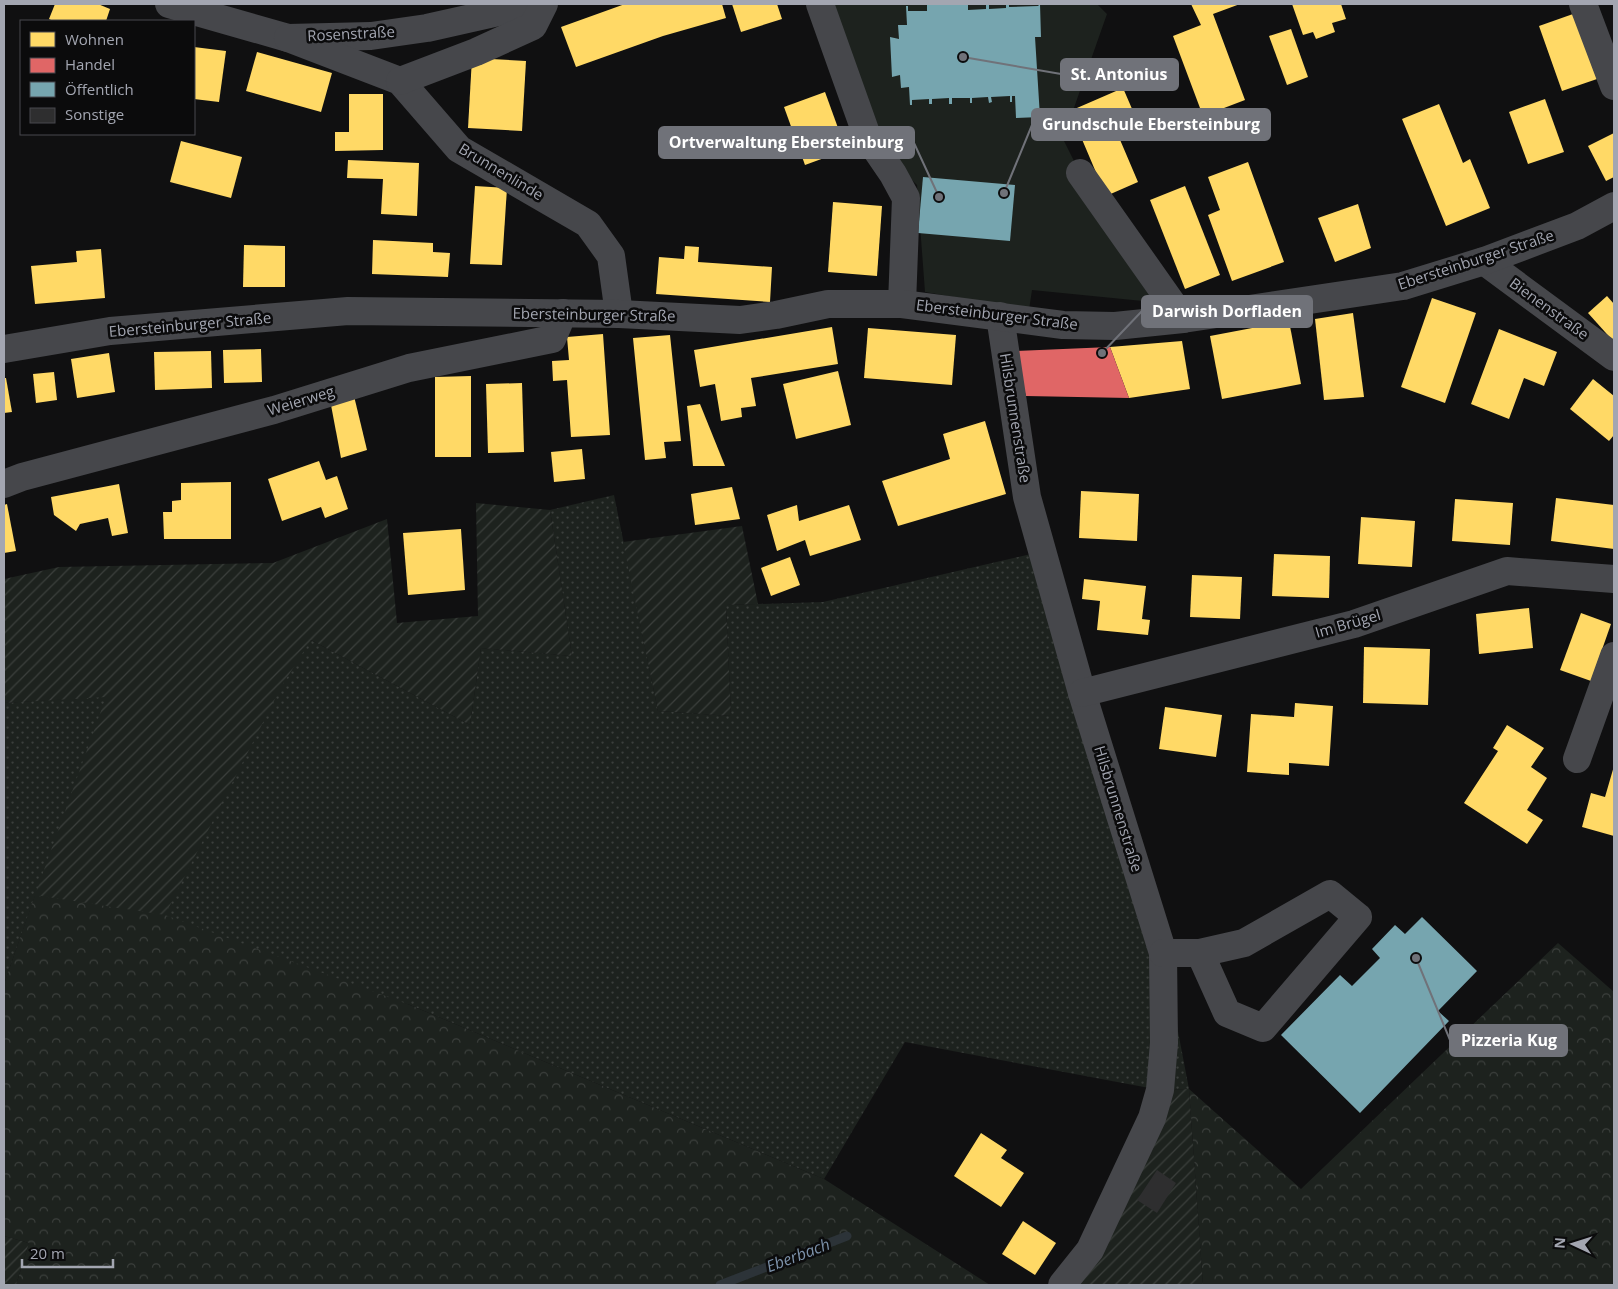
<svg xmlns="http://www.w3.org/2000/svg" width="1618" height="1289" viewBox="0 0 1618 1289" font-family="'Open Sans',sans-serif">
	<defs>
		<pattern id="grass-dots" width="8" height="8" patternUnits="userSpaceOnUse" patternTransform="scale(1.25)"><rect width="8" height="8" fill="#1d221e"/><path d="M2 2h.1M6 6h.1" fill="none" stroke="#3b3f3c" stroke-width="1.8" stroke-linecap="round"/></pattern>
		<pattern id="forest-crowns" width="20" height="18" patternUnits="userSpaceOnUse" patternTransform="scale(1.25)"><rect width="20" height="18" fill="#1d221e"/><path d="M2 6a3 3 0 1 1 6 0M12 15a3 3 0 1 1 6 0" fill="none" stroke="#3b3f3c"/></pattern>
		<pattern id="garden-furrows" width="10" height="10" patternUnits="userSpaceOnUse" patternTransform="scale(1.25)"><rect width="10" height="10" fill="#1d221e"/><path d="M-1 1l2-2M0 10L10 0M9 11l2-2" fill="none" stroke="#3b3f3c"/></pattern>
	</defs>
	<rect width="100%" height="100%" fill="#101011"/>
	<!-- grass -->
	<path fill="url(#grass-dots)" d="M614 495 658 711 731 716 726 605 823 602 1031 554 1163 953 1189 1089 1160 1090 905 1042 824 1179 410 1005 35 896 4 984V703L106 696 311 640 470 725 481 648 572 656 550 510Z"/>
	<!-- forest -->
	<g fill="url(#forest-crowns)">
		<path d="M35 895 165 915 410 1005 824 1179 990 1285H16L29 1243 4 1236V984Z"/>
		<path d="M1558 943 1614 992V1285H1203L1189 1089 1301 1189Z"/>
	</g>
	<!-- park -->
	<path fill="#1d221e" d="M825 4H1097L1107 14 1063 139 1080 173 1173 304 1032 290 1029 310 925 292 917 185 867 136Z"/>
	<!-- garden -->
	<g fill="url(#garden-furrows)">
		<path d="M476 503 550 510 572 656 481 648 470 725 311 640 281 687 165 915 35 895 106 697 4 703V579L59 567 273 563 387 519 397 623 478 616Z"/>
		<path d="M742 526 758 604 726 605 731 716 658 711 623 542Z"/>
		<path d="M1189 1089 1203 1285H1055L1090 1250 1160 1090Z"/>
		<path d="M4 1236 29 1243 16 1285H4Z"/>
	</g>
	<!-- homes -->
	<g fill="#ffd966">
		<path d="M55 4H98L110 9 106 21H53L49 19Z"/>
		<path d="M625 4H722L726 18 663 36 576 67 561 27Z"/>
		<path d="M732 4H777L782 19 741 32Z"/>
		<path d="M1191 4H1240L1213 14 1245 100 1203 116 1173 36 1201 25Z"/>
		<path d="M1292 4H1341L1346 19 1332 23 1335 32 1316 39 1313 32 1303 35Z"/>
		<path d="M1573 14 1597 79 1562 91 1539 26Z"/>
		<path d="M1291 29 1308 77 1287 85 1269 36Z"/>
		<path d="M194 47 226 51 219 102 194 99Z"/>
		<path d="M257 52 332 73 321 112 246 91Z"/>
		<path d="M472 58 526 61 522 131 468 128Z"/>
		<path d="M1123 88 1139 125 1118 135 1138 182 1106 196 1070 111Z"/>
		<path d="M825 92 846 150 805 165 784 107Z"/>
		<path d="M349 94H383V150L335 151V132H349Z"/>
		<path d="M1545 99 1564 152 1528 164 1509 112Z"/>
		<path d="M1439 104 1463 163 1470 159 1490 208 1446 226 1402 119Z"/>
		<path d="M1614 133V177L1606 181 1588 146Z"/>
		<path d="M181 141 242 157 231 198 170 182Z"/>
		<path d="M348 160 419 163 417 216 381 214 383 179 347 178Z"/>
		<path d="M1248 162 1284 262 1232 281 1208 215 1220 210 1208 177Z"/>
		<path d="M475 186 507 188 502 265 470 264Z"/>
		<path d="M1185 186 1220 275 1185 289 1150 200Z"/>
		<path d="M833 202 882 206 877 276 828 272Z"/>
		<path d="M1358 204 1371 248 1335 262 1318 218Z"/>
		<path d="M373 240 433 243V252L450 253 448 277 372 274Z"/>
		<path d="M244 245 285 246V287H243Z"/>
		<path d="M685 246 699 247 698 262 772 267 770 302 656 294 659 257 684 259Z"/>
		<path d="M101 249 105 298 35 304 31 266 77 262 76 251Z"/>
		<path d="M1607 296 1614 304V342L1588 313Z"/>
		<path d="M1432 298 1476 313 1445 403 1401 387Z"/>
		<path d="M1353 313 1364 397 1324 400 1315 319Z"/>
		<path d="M1289 321 1301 384 1222 399 1210 336Z"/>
		<path d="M832 327 838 364 751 378 756 406 741 408 742 417 721 421 715 384 700 387 694 350Z"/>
		<path d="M868 328 956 335 952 385 864 378Z"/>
		<path d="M1499 329 1557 352 1544 386 1524 378 1509 419 1471 404Z"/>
		<path d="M603 334 610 435 571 437 567 380 553 381 552 361 569 360 567 337Z"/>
		<path d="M670 335 681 441 664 442 666 458 645 460 633 338Z"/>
		<path d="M1182 341 1190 389 1129 398 1110 347Z"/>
		<path d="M261 349 262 382 224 383 223 350Z"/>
		<path d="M211 351 212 388 155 390 154 352Z"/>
		<path d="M109 353 115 392 77 398 71 359Z"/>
		<path d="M838 371 851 425 796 439 783 384Z"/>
		<path d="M54 372 57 400 36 403 33 374Z"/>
		<path d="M471 376V457H435V377Z"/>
		<path d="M4 378H6L12 412 4 413Z"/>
		<path d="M1593 379 1614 396V435L1609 441 1570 409Z"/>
		<path d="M522 383 524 452 488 453 486 384Z"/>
		<path d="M354 396 367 450 341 458 331 405Z"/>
		<path d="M700 404 725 466H693L687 406Z"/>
		<path d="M985 421 1006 494 898 526 882 481 950 459 943 434Z"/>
		<path d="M582 449 585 479 554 482 551 452Z"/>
		<path d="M319 461 326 480 337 476 348 509 325 518 321 507 282 521 268 479Z"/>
		<path d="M231 482V539H164L163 512H172V501L181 500V483Z"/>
		<path d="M119 484 128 533 112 536 108 518 80 524 76 531 54 515 51 497Z"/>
		<path d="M732 487 740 519 695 525 691 494Z"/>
		<path d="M1081 491 1139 494 1137 541 1079 538Z"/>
		<path d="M1556 498 1614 505V549L1551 541Z"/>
		<path d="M1455 499 1513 503 1510 545 1452 541Z"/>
		<path d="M7 504 16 551 4 553V505Z"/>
		<path d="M797 505 799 521 849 505 861 540 810 556 805 540 777 551 767 515Z"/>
		<path d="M1361 517 1415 521 1412 567 1358 564Z"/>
		<path d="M461 529 465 590 408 595 403 533Z"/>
		<path d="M1274 554 1330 556 1329 598 1272 596Z"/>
		<path d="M790 557 800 585 771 596 761 568Z"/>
		<path d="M1192 575 1242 577 1240 619 1190 617Z"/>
		<path d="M1084 579 1146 586 1142 619 1150 620 1148 635 1097 630 1100 601 1082 599Z"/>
		<path d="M1529 608 1533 648 1479 654 1476 614Z"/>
		<path d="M1581 613 1611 624 1591 681 1560 670Z"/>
		<path d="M1364 647 1430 649 1428 705 1363 703Z"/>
		<path d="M1295 703 1333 706 1329 766 1289 763V775L1247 772 1251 714 1294 717Z"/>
		<path d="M1165 707 1222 715 1216 757 1159 749Z"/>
		<path d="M1507 725 1544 748 1531 767 1547 778 1527 810 1543 820 1527 844 1464 803 1498 751 1493 748Z"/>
		<path d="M1614 766V836L1582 827 1591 793 1605 797Z"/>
		<path d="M981 1133 1007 1150 1001 1158 1024 1173 1001 1207 954 1176Z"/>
		<path d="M1023 1221 1056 1243 1035 1275 1002 1254Z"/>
	</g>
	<!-- shops -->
	<path fill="#e06666" d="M1110 347 1129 398 1026 396 1014 351Z"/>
	<!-- public -->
	<g fill="#76a5af">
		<path d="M927 4H968V10L986 9V4H989V9L1006 8V4H1009V7L1038 6 1040 4 1041 37H1035L1040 117 1016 118 1015 96H1012V102H1010V96L991 97 992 102 989 103 988 97 972 98V103H970V98H952V104H949V98L932 99V104H929V99L912 100V105H910L909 87 901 88 900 75 892 77 890 37 899 39 898 25H907L906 6H908V11H927Z"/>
		<path d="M923 177 1015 185 1010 241 918 233Z"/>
		<path d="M1422 917 1477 971 1438 1011 1449 1021 1360 1113 1281 1035 1340 975 1352 986 1380 958 1372 949 1395 925 1405 934Z"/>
	</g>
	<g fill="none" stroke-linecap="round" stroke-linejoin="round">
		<!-- stream -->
		<path stroke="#2c3338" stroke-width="9" d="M720 1285 847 1236"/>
	</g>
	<!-- building -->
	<path fill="#2e2e2f" d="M1157 1170 1176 1183 1157 1213 1137 1200Z"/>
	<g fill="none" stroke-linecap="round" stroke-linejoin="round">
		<!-- minor -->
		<g stroke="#46474b" stroke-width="28">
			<path d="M169 4 288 38 371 36 427 28 534 4"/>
			<path d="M820 4 867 136 893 174 906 198 902 304"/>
			<path d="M1583 4 1614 86"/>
			<path d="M288 38 400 81 459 149 588 224 611 256 619 314"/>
			<path d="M400 81 476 52 533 26 544 4"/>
			<path d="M1080 173 1183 319"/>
			<path d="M1484 261 1614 357"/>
			<path d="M1000 316 1027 497 1082 693 1163 953 1164 1043 1160 1090 1152 1118 1090 1250 1062 1285"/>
			<path d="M4 349 110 331 348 311 619 314 740 320 776 315 828 304H902L1063 325 1115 326 1183 319 1403 286 1484 261 1577 226 1614 206"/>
			<path d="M4 484 22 477 274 410 409 368 552 339 563 313"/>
			<path d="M1082 693 1354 624 1507 571 1614 579"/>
			<path d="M1577 759 1614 656"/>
			<path d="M1163 953H1200L1227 1013 1263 1028 1358 917 1330 894 1244 943 1200 953"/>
		</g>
	</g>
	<g text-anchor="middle" stroke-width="5" stroke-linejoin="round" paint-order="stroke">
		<!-- street labels -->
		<g font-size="15" fill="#a3a6b1" stroke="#0b0b0c">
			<text transform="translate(351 34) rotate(-3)" y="5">Rosenstraße</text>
			<text transform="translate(501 172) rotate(31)" y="5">Brunnenlinde</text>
			<text transform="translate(1476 260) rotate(-18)" y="5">Ebersteinburger Straße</text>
			<text transform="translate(1549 309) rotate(36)" y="5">Bienenstraße</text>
			<text transform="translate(594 315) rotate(1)" y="5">Ebersteinburger Straße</text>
			<text transform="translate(997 315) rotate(7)" y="5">Ebersteinburger Straße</text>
			<text transform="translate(190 325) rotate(-5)" y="5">Ebersteinburger Straße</text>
			<text transform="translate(301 401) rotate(-17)" y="5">Weierweg</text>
			<text transform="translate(1015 418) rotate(81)" y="5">Hilsbrunnenstraße</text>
			<text transform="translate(1348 624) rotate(-16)" y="5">Im Brügel</text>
			<text transform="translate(1118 809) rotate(73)" y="5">Hilsbrunnenstraße</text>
		</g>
		<!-- water labels -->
		<g font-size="16" font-style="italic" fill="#7c91a9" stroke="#0b0b0c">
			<text transform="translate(798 1255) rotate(-21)" y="6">Eberbach</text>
		</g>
	</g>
	<!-- callouts -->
	<path fill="none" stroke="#707279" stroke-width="2" d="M963 57L1061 74M1004 193L1032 125M939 197L914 143M1102 353L1142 311M1416 958L1450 1040"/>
	<g fill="#707279" stroke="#0b0b0c" stroke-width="2">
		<circle cx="963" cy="57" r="5"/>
		<circle cx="1004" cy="193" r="5"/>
		<circle cx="939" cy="197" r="5"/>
		<circle cx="1102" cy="353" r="5"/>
		<circle cx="1416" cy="958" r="5"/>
	</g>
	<g fill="#707279" stroke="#707279" stroke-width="2">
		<rect x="1061" y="59" width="117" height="31" rx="5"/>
		<rect x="1032" y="109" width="238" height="31" rx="5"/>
		<rect x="659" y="127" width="255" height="31" rx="5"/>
		<rect x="1142" y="296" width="170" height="31" rx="5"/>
		<rect x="1450" y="1025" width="117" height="31" rx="5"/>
	</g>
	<g font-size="16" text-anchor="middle" font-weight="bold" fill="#fff">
		<text x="1119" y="80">St. Antonius</text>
		<text x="1151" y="130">Grundschule Ebersteinburg</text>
		<text x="786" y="148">Ortverwaltung Ebersteinburg</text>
		<text x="1227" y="317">Darwish Dorfladen</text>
		<text x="1509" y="1046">Pizzeria Kug</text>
	</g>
	<!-- border -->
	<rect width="1618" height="1289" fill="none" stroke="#a3a6b1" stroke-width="10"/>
	<!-- legend -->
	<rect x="20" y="20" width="175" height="115" fill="#0b0b0c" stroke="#48494e"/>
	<rect x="30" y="32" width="25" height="15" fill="#ffd966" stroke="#48494e"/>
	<text x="65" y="45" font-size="15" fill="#a3a6b1">Wohnen</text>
	<rect x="30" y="58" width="25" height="15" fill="#e06666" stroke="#48494e"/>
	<text x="65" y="70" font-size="15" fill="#a3a6b1">Handel</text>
	<rect x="30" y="82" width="25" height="15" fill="#76a5af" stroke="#48494e"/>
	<text x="65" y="95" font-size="15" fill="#a3a6b1">Öffentlich</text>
	<rect x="30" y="108" width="25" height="15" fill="#2e2e2f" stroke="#48494e"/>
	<text x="65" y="120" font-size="15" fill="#a3a6b1">Sonstige</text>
	<!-- north arrow -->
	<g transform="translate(1573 1244) rotate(274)" stroke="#0b0b0c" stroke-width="4" paint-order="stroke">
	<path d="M0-4L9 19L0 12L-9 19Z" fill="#a3a6b1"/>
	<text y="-8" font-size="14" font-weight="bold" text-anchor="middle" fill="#a3a6b1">N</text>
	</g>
	<!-- scale -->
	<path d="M22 1259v8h91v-8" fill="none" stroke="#a3a6b1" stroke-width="2.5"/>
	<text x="30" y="1259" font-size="15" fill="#a3a6b1" stroke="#0b0b0c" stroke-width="4" paint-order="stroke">20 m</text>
</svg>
